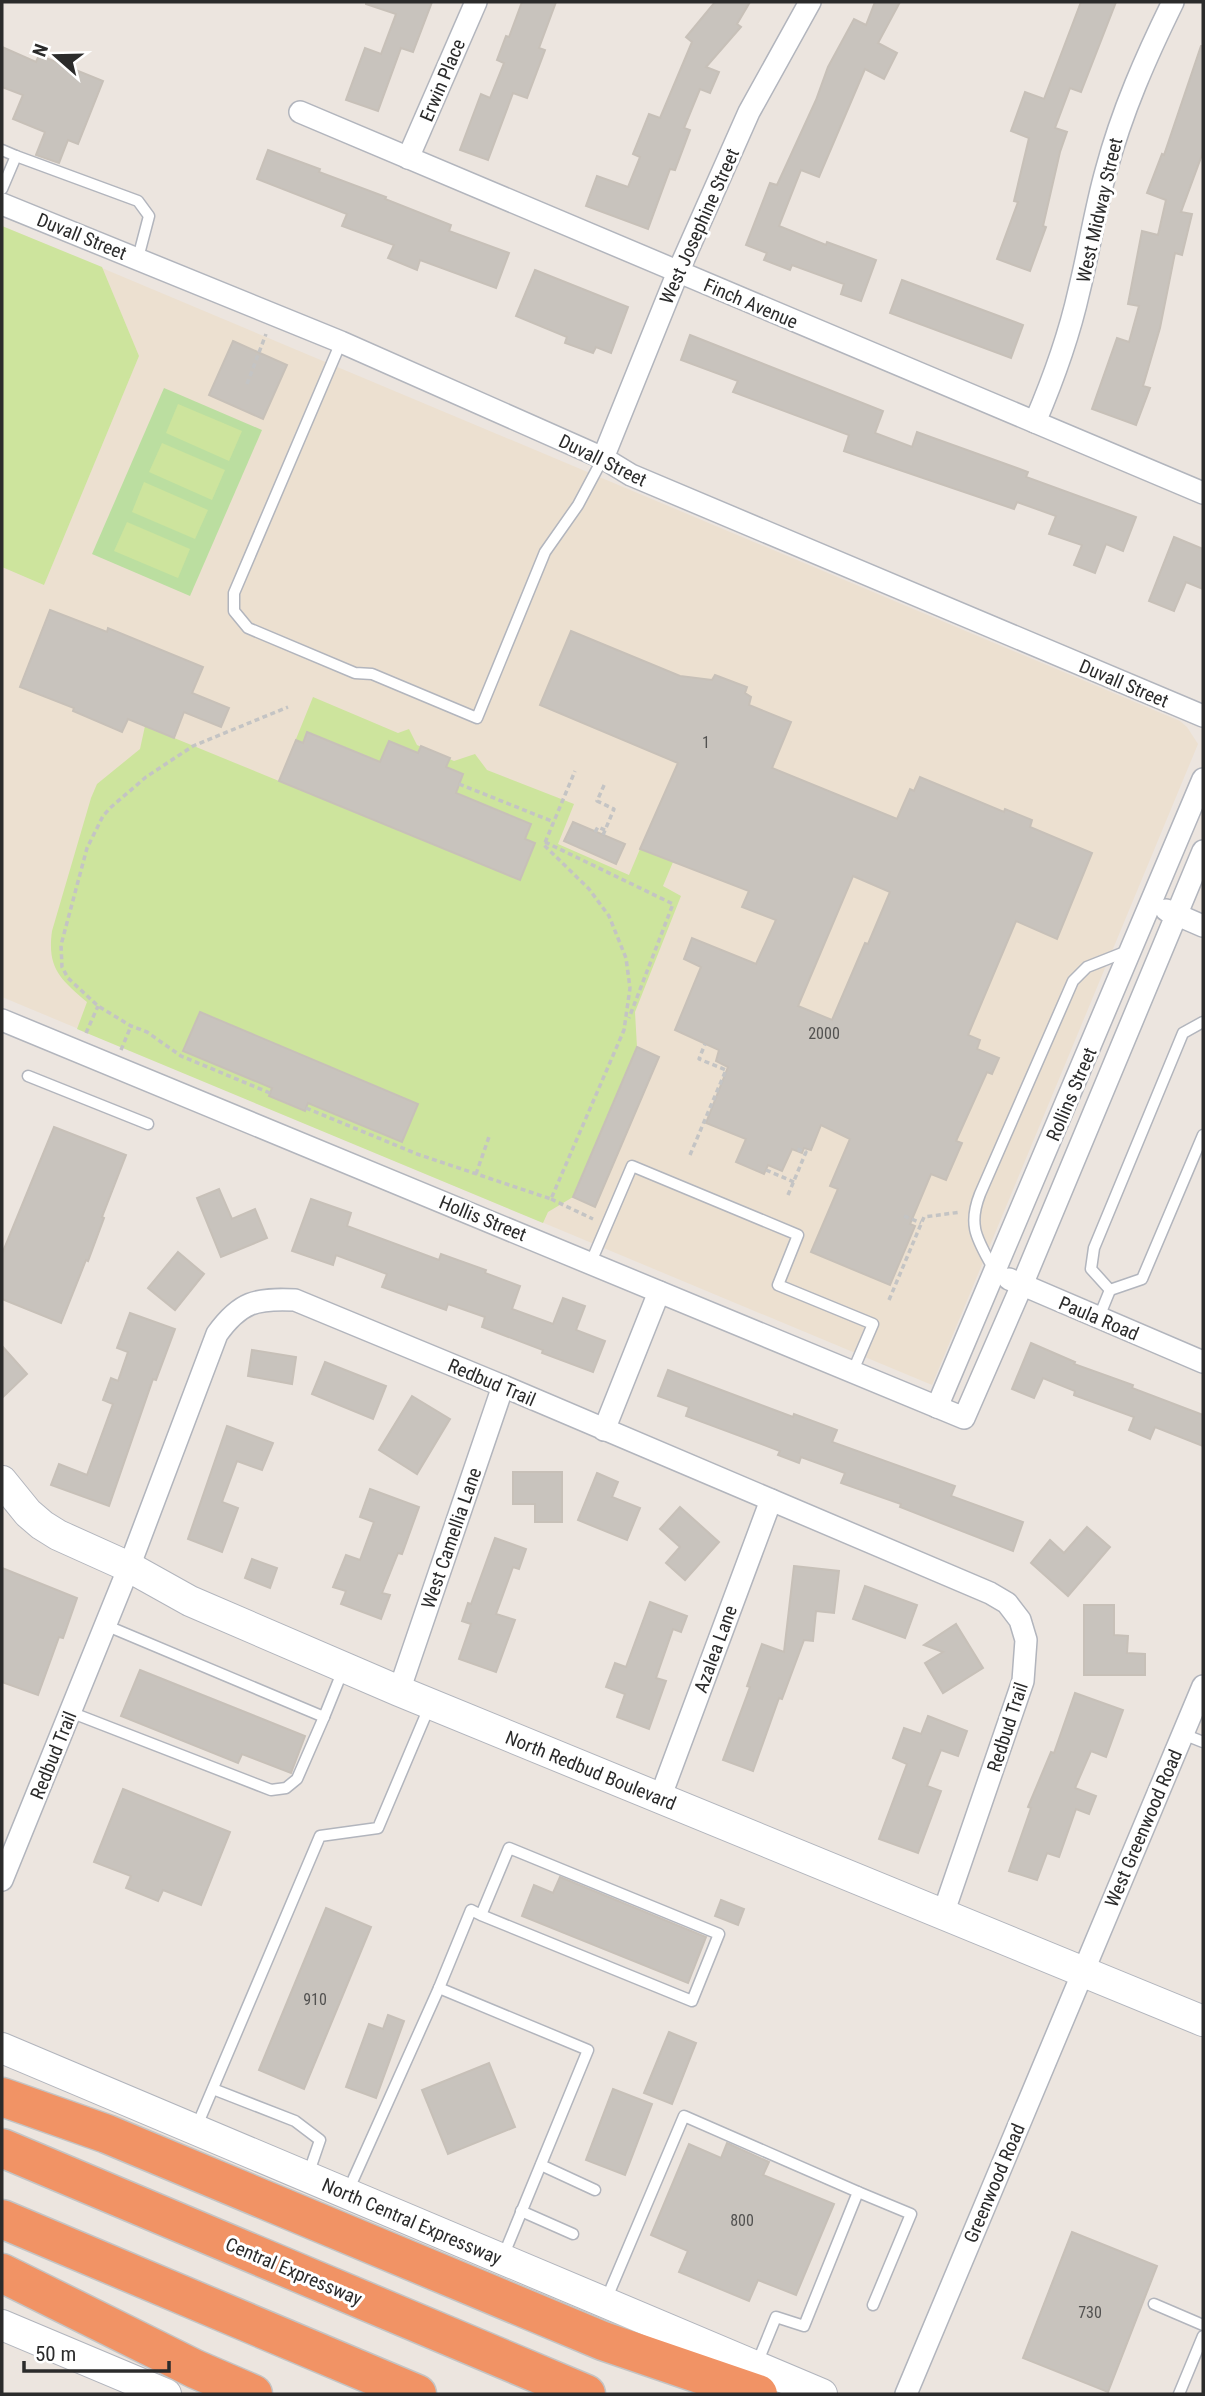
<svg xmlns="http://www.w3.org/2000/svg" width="1205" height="2396" viewBox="0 0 1205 2396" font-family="'Roboto Condensed',sans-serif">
	<rect width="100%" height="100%" fill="#ece5df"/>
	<!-- education -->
	<path fill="#ece0d0" d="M2 226 1180 721 1187 727 1198 744 932 1385 2 997Z"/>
	<!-- green -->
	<path fill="#bbdea0" d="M164 388 262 430 190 596 92 554Z"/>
	<!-- pitch -->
	<g fill="#cde49d">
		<path d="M2 226 102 267 139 356 44 585 2 567Z"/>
		<path d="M178 404 242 431 229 461 166 433Z"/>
		<path d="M162 443 225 470 212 500 149 472Z"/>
		<path d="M144 482 208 510 195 539 132 512Z"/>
		<path d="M127 522 190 549 178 578 114 551Z"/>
		<path d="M313 697 398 733 409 729 417 745 454 761 475 754 487 770 574 804 558 844 629 875 640 849 673 862 663 886 681 896 635 1012 637 1047 573 1197 548 1212 543 1223 77 1029 87 1002C60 979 47 968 52 931L91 798 97 784 140 749 145 726 279 781Z"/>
	</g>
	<!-- building -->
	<g fill="#c8c3bd" stroke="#c7c0b8" stroke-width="2" fill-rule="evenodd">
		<path d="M366 2H432L413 52 401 48 378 111 346 100 365 48 381 54 396 14 366 4Z"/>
		<path d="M522 2H556L539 48 545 50 527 98 513 93 488 160 460 150 481 94 490 98 504 63 497 60 506 36 509 37Z"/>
		<path d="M715 2H750L737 24 741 27 706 67 719 72 710 93 700 89 684 128 690 130 675 170 670 169 648 229 586 206 597 176 628 187 640 157 633 154 649 114 660 118 692 42 686 37Z"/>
		<path d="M875 2H900L878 43 897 53 884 79 865 69 819 177 801 170 779 226 826 245 827 242 876 260 861 301 841 294 844 284 792 265 790 270 764 260 767 253 746 245 770 183 777 185 816 100 828 67 854 19 866 25Z"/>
		<path d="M1081 2H1116L1081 92 1070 88 1055 128 1067 132 1060 152 1043 226 1046 227 1030 271 997 259 1018 202 1014 201 1029 138 1011 131 1025 92 1044 99Z"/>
		<path d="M1201 46H1203V152L1181 212 1192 214 1182 255 1175 253 1160 328 1143 386 1150 388 1136 425 1092 409 1117 338 1129 342 1139 306 1128 304 1142 231 1158 235 1166 200 1147 193 1162 154 1164 155Z"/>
		<path d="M2 47 36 62 39 55 103 81 78 144 68 140 59 163 36 155 45 132 13 119 23 95 2 87Z"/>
		<path d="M268 150 320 169 319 172 386 197 385 199 451 225 449 231 509 253 496 288 420 260 417 270 388 258 394 245 342 226 347 214 257 179Z"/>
		<path d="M535 270 628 307 611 353 596 347 593 353 565 343 567 337 516 316Z"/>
		<path d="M902 280 1023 325 1011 358 890 313Z"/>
		<path d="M690 335 883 411 875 433 912 447 917 432 1028 472 1026 477 1136 517 1123 551 1106 544 1095 573 1074 565 1082 545 1049 534 1056 516 1017 502 1014 509 844 451 849 435 733 392 738 381 681 360Z"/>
		<path d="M233 341 287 365 263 419 209 395Z"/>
		<path d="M1174 537 1203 549V589L1186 582 1174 611 1149 601Z"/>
		<path d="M50 610 107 632 108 628 203 667 192 693 229 708 221 727 184 712 174 738 128 719 122 732 73 711 74 708 20 687Z"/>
		<path d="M571 631 680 676 712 680 715 675 747 687 745 693 751 697 749 705 791 722 772 768 897 819 910 789 914 791 920 777 1004 812 1005 809 1032 820 1030 827 1092 853 1057 939 1016 921 968 1035 980 1040 977 1049 999 1058 992 1074 987 1072 956 1141 962 1143 946 1180 931 1174 910 1224 915 1226 890 1285 811 1252 838 1189 830 1186 850 1139 821 1125 811 1150 804 1148 802 1153 792 1149 782 1171 768 1165 764 1174 736 1162 746 1139 706 1123 728 1067 716 1061 719 1050 675 1030 701 967 684 959 692 938 756 964 776 920 742 907 749 891 640 849 678 763 540 705ZM853 876 890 892 868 944 865 943 832 1020 798 1006Z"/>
		<path d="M307 732 380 762 389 741 418 753 421 746 450 758 446 767 463 774 456 793 531 824 525 839 535 843 520 880 279 781 296 740 303 743Z"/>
		<path d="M573 822 625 844 616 864 564 841Z"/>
		<path d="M200 1012 418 1104 402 1142 308 1103 305 1111 269 1096 272 1088 183 1051Z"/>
		<path d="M637 1047 659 1057 595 1207 573 1197Z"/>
		<path d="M54 1127 126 1155 102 1217 104 1218 88 1261 86 1260 61 1323 2 1299V1254Z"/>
		<path d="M219 1189 232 1219 255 1209 267 1238 221 1257 197 1198Z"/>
		<path d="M311 1199 351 1213 347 1226 439 1260 441 1254 486 1270 485 1273 520 1286 512 1309 553 1324 563 1298 585 1306 576 1330 605 1341 593 1372 542 1353 543 1350 482 1327 485 1317 448 1304 446 1310 382 1287 387 1274 336 1255 333 1265 292 1251Z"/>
		<path d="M178 1252 204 1274 175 1310 148 1288Z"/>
		<path d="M130 1313 175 1329 156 1380 153 1379 109 1506 51 1485 59 1464 87 1475 113 1404 103 1400 111 1378 118 1381 128 1352 117 1348Z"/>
		<path d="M1031 1343 1075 1362 1074 1364 1133 1385 1132 1388 1203 1415V1446L1155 1427 1150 1439 1129 1430 1134 1417 1074 1395 1075 1391 1043 1378 1034 1398 1012 1389Z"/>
		<path d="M2 1346 27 1374 2 1398Z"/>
		<path d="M252 1350 296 1357 292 1384 248 1376Z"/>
		<path d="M325 1362 386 1386 373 1419 312 1394Z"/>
		<path d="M668 1370 793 1417 794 1414 837 1430 832 1442 955 1486 951 1496 1023 1522 1013 1551 900 1507 901 1504 841 1483 845 1473 801 1457 799 1463 778 1455 780 1451 686 1416 689 1407 658 1396Z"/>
		<path d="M412 1396 450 1419 417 1474 379 1450Z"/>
		<path d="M227 1426 273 1443 262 1470 237 1461 222 1502 238 1508 222 1552 188 1539Z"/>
		<path d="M513 1472H562V1522H535V1504H513Z"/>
		<path d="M597 1473 618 1482 612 1497 640 1508 627 1540 578 1520Z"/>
		<path d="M370 1489 419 1507 402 1554 398 1553 382 1593 390 1595 381 1619 341 1604 346 1591 333 1587 346 1555 360 1560 374 1522 360 1517Z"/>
		<path d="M680 1507 719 1542 685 1580 666 1563 680 1547 660 1529Z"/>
		<path d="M1087 1527 1110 1547 1068 1596 1031 1563 1050 1540 1064 1553Z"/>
		<path d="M495 1538 526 1549 519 1569 513 1567 496 1614 515 1620 496 1672 459 1659 471 1624 462 1621 468 1603 471 1604Z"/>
		<path d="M252 1559 277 1568 270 1588 245 1578Z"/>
		<path d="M794 1566 839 1571 834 1613 816 1611 813 1641 804 1640 782 1699 779 1698 753 1771 723 1760 750 1687 747 1686 762 1644 784 1652Z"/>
		<path d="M2 1568 77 1598 63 1638 59 1637 38 1695 2 1682Z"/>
		<path d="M865 1586 917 1605 905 1638 853 1619Z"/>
		<path d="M650 1602 687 1616 681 1632 673 1629 656 1678 666 1681 649 1729 617 1717 625 1694 606 1687 615 1663 626 1667Z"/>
		<path d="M1084 1605H1114V1635L1128 1636 1127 1653 1145 1654V1675H1084Z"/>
		<path d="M956 1624 983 1668 943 1693 925 1663 943 1652 924 1645Z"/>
		<path d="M140 1670 305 1736 291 1773 242 1754 238 1763 121 1716Z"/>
		<path d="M1075 1693 1123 1710 1106 1757 1091 1751 1075 1788 1096 1796 1089 1814 1076 1809 1059 1857 1047 1853 1037 1880 1009 1871 1031 1808 1028 1807 1051 1752 1054 1753Z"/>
		<path d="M928 1716 967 1731 958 1756 941 1750 927 1786 941 1791 918 1853 879 1839 907 1764 893 1758 904 1728 921 1734Z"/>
		<path d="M123 1789 230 1832 201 1905 163 1890 158 1901 126 1888 131 1876 94 1862Z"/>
		<path d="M560 1877 706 1937 688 1983 522 1916 534 1885 553 1893Z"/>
		<path d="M721 1900 744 1909 738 1925 715 1916Z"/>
		<path d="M326 1908 371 1927 304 2089 259 2070Z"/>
		<path d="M388 2015 404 2021 376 2098 346 2087 369 2024 383 2029Z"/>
		<path d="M669 2032 696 2043 672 2104 644 2093Z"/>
		<path d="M489 2063 515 2127 448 2154 422 2090Z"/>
		<path d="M613 2089 652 2104 625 2175 586 2160Z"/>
		<path d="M727 2143 769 2162 763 2175 834 2204 796 2295 758 2280 749 2301 679 2272 688 2251 651 2235 689 2144 721 2158Z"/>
		<path d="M1072 2232 1157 2266 1108 2392 1023 2358Z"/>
	</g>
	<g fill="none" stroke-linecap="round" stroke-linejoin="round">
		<!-- lane casing -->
		<g stroke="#b2b5bd" stroke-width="13">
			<g id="lane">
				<path d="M2 150 16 156"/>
				<path d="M2 189 16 156 138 201 149 216 138 258"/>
				<path d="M341 342 234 593V611L248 628 355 673 372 674 477 718 545 552 578 505 603 458"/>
				<path d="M28 1076 148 1124"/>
				<path d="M591 1262 632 1166 798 1235 778 1285 873 1324 852 1373"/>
				<path d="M994 1270C978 1240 967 1227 980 1194L1073 981 1087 967 1130 950"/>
				<path d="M1110 1290 1142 1279 1203 1135"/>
				<path d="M1099 1317 1110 1290 1091 1269 1094 1248 1183 1033 1203 1022"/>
				<path d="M105 1625 324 1717 343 1670"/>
				<path d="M70 1712 271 1790 286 1788 297 1779 324 1717"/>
				<path d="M1183 1734 1203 1742"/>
				<path d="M439 1988 471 1910 481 1915 692 2001 719 1934 509 1848 481 1915"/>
				<path d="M213 2089 295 2121 320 2140 308 2175"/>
				<path d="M196 2128 320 1836 378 1828 430 1705"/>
				<path d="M541 2165 595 2190"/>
				<path d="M348 2191 439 1988 588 2050 502 2259"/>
				<path d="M858 2192 911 2214 873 2305"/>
				<path d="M521 2211 573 2234"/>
				<path d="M606 2300 684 2116 858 2192 804 2326 776 2317 756 2366"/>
				<path d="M1154 2304 1203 2325"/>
				<path d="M1179 2394 1203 2336"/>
			</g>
		</g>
		<!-- street casing -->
		<g stroke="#b2b5bd" stroke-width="24">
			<g id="street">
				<path d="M300 112 1203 493"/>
				<path d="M408 158 476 2"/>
				<path d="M2 204 341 342 603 458 631 475 1203 716"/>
				<path d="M1035 422C1053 380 1069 336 1079 291 1089 251 1095 210 1106 171 1122 111 1146 57 1173 2"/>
				<path d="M603 458 678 272 749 112 810 2"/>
				<path d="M1166 910 1203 926"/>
				<path d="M2 1020 964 1418 1022 1285 1203 851"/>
				<path d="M1009 1279 1203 1362"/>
				<path d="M937 1407 1203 779"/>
				<path d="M604 1430 659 1292"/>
				<path d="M399 1691 503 1386"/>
				<path d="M660 1798 771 1500"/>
				<path d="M2 1880 129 1567 217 1334C240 1302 256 1298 295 1300L503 1386 990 1593 1007 1603 1020 1620 1026 1640 1023 1681 943 1914"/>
				<path d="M906 2394 1203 1686"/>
			</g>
		</g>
		<!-- secondary casing -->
		<g stroke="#b2b5bd" stroke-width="32">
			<g id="secondary">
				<path d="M2 1481 28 1513 42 1525 58 1535 129 1567 190 1601 399 1691 1203 2021"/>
				<path d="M2 2048 822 2394"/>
				<path d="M2 2325 166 2394"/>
			</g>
		</g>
		<!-- highway casing -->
		<g stroke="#c4c4c4" stroke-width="41">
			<g id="highway">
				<path d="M2 2097 107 2134 603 2341 758 2394"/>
				<path d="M2 2148 586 2394"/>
				<path d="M2 2219 417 2394"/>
				<path d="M2 2273 195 2369 253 2394"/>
			</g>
		</g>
		<!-- path -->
		<g stroke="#c4c4c4" stroke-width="3.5" stroke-dasharray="5 3.5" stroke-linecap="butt">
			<path d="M247 384 266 334"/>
			<path d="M459 784 554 822"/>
			<path d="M595 832 598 827 605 830"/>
			<path d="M603 835 614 809 597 801 605 783"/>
			<path d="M545 842 673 904 629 1018"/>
			<path d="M86 1033 98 1006"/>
			<path d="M121 1050 131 1026"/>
			<path d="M270 1093 181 1056 147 1032 131 1026 98 1006 68 978 62 967 61 945 87 848 103 816 110 808 146 777 193 746 288 707"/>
			<path d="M306 1108 417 1154 551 1199 624 1030 630 988 626 958 609 916 589 889 544 845 575 771"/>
			<path d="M690 1155 726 1070 699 1059 705 1044"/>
			<path d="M766 1170 794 1182"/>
			<path d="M476 1174 490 1134"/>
			<path d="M788 1195 806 1152 799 1150 800 1147"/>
			<path d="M551 1199 593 1219"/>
			<path d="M904 1216 921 1223"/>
			<path d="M889 1300 924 1217 961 1212"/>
		</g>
		<!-- lane -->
		<use href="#lane" stroke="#fff" stroke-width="10"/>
		<!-- street -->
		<use href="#street" stroke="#fff" stroke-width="21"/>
		<!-- secondary -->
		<use href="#secondary" stroke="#fff" stroke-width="30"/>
		<!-- highway -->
		<use href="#highway" stroke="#f19365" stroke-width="38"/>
	</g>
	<g text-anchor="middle" stroke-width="6" stroke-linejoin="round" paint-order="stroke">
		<!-- number labels -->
		<g font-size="16" fill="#525150">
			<text x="706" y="748">1</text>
			<text x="824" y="1039">2000</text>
			<text x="315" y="2005">910</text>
			<text x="742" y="2226">800</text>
			<text x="1090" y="2318">730</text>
		</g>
		<!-- street labels -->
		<g font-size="19" fill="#2b2b2b" stroke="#fff">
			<text transform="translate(442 80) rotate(-67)" y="7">Erwin Place</text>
			<text transform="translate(1099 210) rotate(-77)" y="7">West Midway Street</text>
			<text transform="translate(699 226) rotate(-66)" y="7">West Josephine Street</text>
			<text transform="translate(82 236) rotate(22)" y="7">Duvall Street</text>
			<text transform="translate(751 303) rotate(23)" y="7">Finch Avenue</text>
			<text transform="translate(603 460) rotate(26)" y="7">Duvall Street</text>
			<text transform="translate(1124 683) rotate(23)" y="7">Duvall Street</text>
			<text transform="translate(1071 1094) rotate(-67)" y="7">Rollins Street</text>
			<text transform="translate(483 1218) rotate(22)" y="7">Hollis Street</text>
			<text transform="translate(1099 1318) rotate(23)" y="7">Paula Road</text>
			<text transform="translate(492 1382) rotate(23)" y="7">Redbud Trail</text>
			<text transform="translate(451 1538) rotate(-71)" y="7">West Camellia Lane</text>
			<text transform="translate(715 1649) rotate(-70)" y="7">Azalea Lane</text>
			<text transform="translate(1007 1727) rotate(-72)" y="7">Redbud Trail</text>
			<text transform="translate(53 1755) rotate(-68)" y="7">Redbud Trail</text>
			<text transform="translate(591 1770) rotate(22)" y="7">North Redbud Boulevard</text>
			<text transform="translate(1143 1828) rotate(-67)" y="7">West Greenwood Road</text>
			<text transform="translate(994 2183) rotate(-67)" y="7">Greenwood Road</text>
			<text transform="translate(412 2221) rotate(23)" y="7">North Central Expressway</text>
			<text transform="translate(294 2271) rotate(23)" y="7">Central Expressway</text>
		</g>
	</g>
	<!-- border -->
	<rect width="1205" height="2396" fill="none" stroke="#2b2b2b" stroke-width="7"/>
	<!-- north arrow -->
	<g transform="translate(56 56) rotate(290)" stroke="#ffffff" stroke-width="5" paint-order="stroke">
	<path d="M0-5L12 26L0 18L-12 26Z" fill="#2b2b2b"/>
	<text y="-10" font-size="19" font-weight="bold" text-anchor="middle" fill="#2b2b2b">N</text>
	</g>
	<!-- scale -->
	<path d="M24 2361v10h145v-10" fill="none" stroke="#2b2b2b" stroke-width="3.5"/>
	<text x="35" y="2361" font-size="21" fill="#2b2b2b" stroke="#ffffff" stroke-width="5" paint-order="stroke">50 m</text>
</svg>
